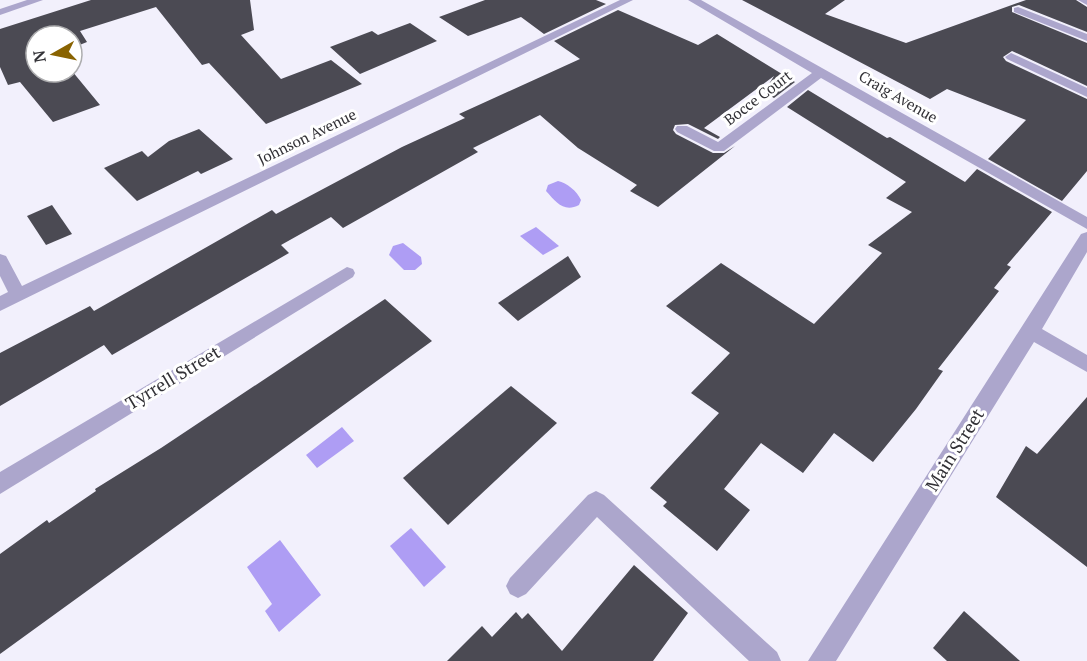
<svg xmlns="http://www.w3.org/2000/svg" width="1087" height="661" viewBox="0 0 1087 661" font-family="'PT Serif',serif">
	<rect width="100%" height="100%" fill="#f2f0fc"/>
	<!-- water -->
	<g fill="#ae9df4">
		<path d="M558 181C567 183 577 191 581 200L579 205C564 213 556 202 546 191L548 185Z"/>
		<path d="M536 227 559 246 543 255 520 236Z"/>
		<path d="M403 243 421 257 422 264 415 270H404L389 255 393 246Z"/>
		<path d="M342 427 354 441 317 468 306 455Z"/>
		<path d="M411 528 446 567 424 587 390 546Z"/>
		<path d="M280 540 321 595 279 632 265 611 272 604 247 567Z"/>
	</g>
	<!-- building -->
	<g fill="#4b4a53">
		<path d="M91 0H250L254 30 241 35 281 79 331 60 362 84 266 124 209 63 202 65 156 7 80 31 87 42 72 48V36H36V72L72 71 100 105 53 122 20 82 8 85 0 67V29Z"/>
		<path d="M485 0H596L606 4 544 34 521 17 468 36 439 17Z"/>
		<path d="M742 0H845L825 14 906 43 1026 0H1076L1087 7V32L1019 5 1012 7V12L1087 43V86L1012 51 1003 57 1006 61 1087 99V171L1062 201 988 159 1026 120 947 89 930 99Z"/>
		<path d="M618 10 698 45 717 34 795 82 774 98 764 92 774 76 704 128 720 137 718 139 688 124 675 125 673 130 676 134 713 153H724L735 146 658 207 630 191 637 185 578 148 540 115 473 148 478 152 343 228 331 217 281 245 289 253 112 355 104 345 0 406V353L90 306 94 311 272 210 276 214 402 147 465 118 459 114 580 59 554 41Z"/>
		<path d="M410 23 437 41 360 74 330 47 372 31 378 35Z"/>
		<path d="M808 90 887 138 890 137 965 182 977 169 1052 212 1007 265 1011 267 994 288 999 291 938 369 943 371 916 409 873 462 834 433 803 473 761 443 724 489 750 510 717 551 663 506 667 502 650 488 719 413 691 393 730 353 666 306 721 263 814 324 882 253 868 245 912 212 886 198 906 182 787 107Z"/>
		<path d="M199 129 233 159 201 174 198 171 137 201 104 168 142 151 148 157 169 141Z"/>
		<path d="M52 205 72 234 46 245 27 216Z"/>
		<path d="M568 256 581 277 518 321 498 303Z"/>
		<path d="M385 299 432 341 0 654V554L47 520 49 523 96 491 95 489 161 448Z"/>
		<path d="M511 386 557 423 448 525 403 478Z"/>
		<path d="M1087 397V567L996 497 1026 446 1037 454Z"/>
		<path d="M634 565 688 613 653 661H447L482 626 492 637 516 612 522 619 528 613 562 651Z"/>
		<path d="M964 611 1020 661H947L933 648Z"/>
	</g>
	<g fill="none" stroke-linecap="round" stroke-linejoin="round">
		<!-- minor -->
		<g fill="#aca6cc" fill-rule="evenodd">
			<path d="M27 0H43L0 15V9Z"/>
			<path d="M620 0H633L0 311V296L8 292 0 276V254L6 256 22 286Z"/>
			<path d="M688 0H701L1087 217V229L821 78 724 151H714L677 132 675 129 677 126H687L718 142 812 73Z"/>
			<path d="M1078 0H1087V5Z"/>
			<path d="M1018 7 1087 34V41L1014 12V8Z"/>
			<path d="M1011 53 1087 88V97L1007 59 1005 57Z"/>
			<path d="M1087 232V252L1042 329 1087 355V372L1034 342 836 661H808L1081 234Z"/>
			<path d="M347 267 353 269 355 273 353 277 0 494V472Z"/>
			<path d="M596 491 604 495 777 652 781 661H749L597 517 526 594 518 598 510 594 506 586 510 578 588 495Z"/>
		</g>
	</g>
	<g text-anchor="middle" stroke-width="6" stroke-linejoin="round" paint-order="stroke">
		<!-- far-street labels -->
		<g font-size="15" fill="#323136" stroke="#fff">
			<text transform="translate(898 97) rotate(30)" y="5">Craig Avenue</text>
			<text transform="translate(758 98) rotate(-37)" y="5">Bocce Court</text>
			<text transform="translate(307 137) rotate(-26)" y="5">Johnson Avenue</text>
		</g>
		<!-- street labels -->
		<g font-size="18" fill="#323136" stroke="#fff">
			<text transform="translate(173 378) rotate(-31)" y="6">Tyrrell Street</text>
			<text transform="translate(955 450) rotate(-58)" y="6">Main Street</text>
		</g>
	</g>
	<!-- north arrow -->
	<g transform="translate(54 54) rotate(261)"><circle r="28" fill="#ffffff" stroke="#adadaf" stroke-width="1.5"/>
	<path d="M0-4.5L10 22L0 15L-10 22Z" fill="#896301"/>
	<text y="-9" font-size="16" font-weight="bold" text-anchor="middle" fill="#323136">N</text>
	</g>
</svg>
